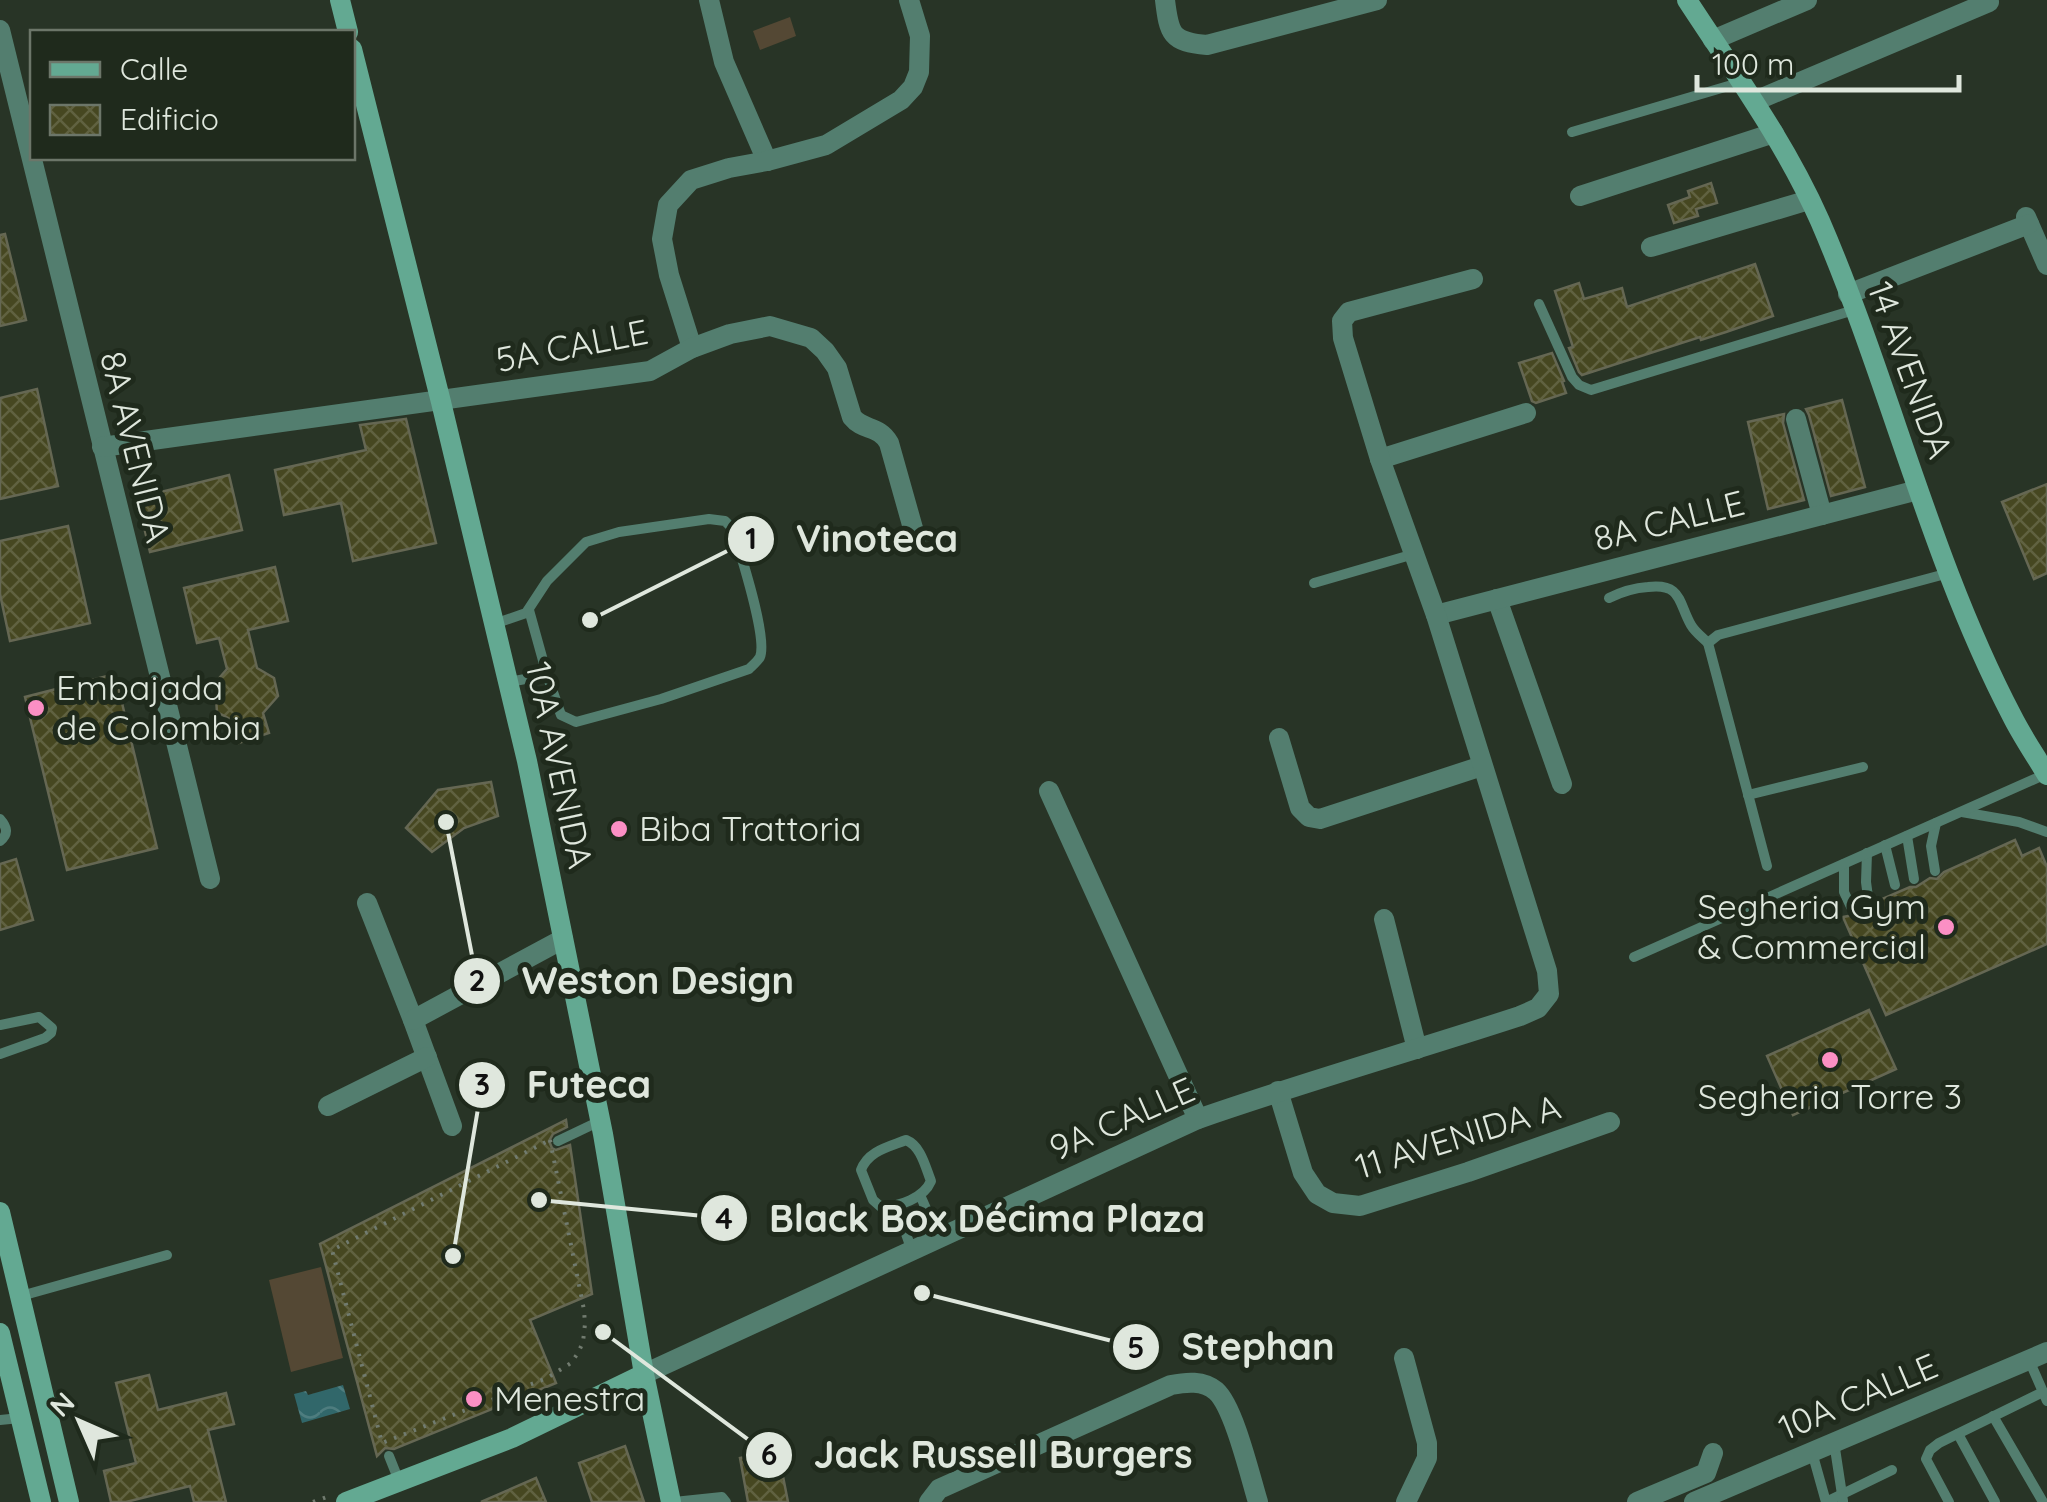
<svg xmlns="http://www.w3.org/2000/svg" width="2047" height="1502" viewBox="0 0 2047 1502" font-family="Quicksand,sans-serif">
	<defs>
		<pattern id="water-waves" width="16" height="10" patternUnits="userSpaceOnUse" patternTransform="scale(2.5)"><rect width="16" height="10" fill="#31676a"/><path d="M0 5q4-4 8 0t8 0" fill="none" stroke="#4e7d7f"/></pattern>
		<pattern id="building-cross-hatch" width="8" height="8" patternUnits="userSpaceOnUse" patternTransform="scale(2.5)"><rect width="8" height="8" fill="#464721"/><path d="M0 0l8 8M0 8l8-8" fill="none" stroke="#606241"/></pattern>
	</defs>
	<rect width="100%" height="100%" fill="#283426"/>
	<!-- pitch -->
	<g fill="#544834">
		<path d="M790 17 796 36 760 50 753 31Z"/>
		<path d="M321 1267 343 1358 291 1372 269 1280Z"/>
	</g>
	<!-- water -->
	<path fill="url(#water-waves)" d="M343 1385 350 1409 302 1423 294 1394 306 1391 308 1395Z"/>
	<!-- building -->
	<g fill="url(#building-cross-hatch)" stroke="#656753" stroke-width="2.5">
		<path d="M1711 183 1717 203 1696 209 1698 216 1674 223 1668 205 1690 197 1688 191Z"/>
		<path d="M5 234 26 320 0 326V235Z"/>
		<path d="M1755 264 1773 316 1726 332 1701 340 1700 337 1582 375 1579 372 1569 348 1573 347 1555 291 1579 283 1584 299 1622 288 1627 307Z"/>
		<path d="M1552 353 1564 381 1562 382 1566 393 1536 403 1532 401 1519 363Z"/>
		<path d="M37 389 58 486 0 499V398Z"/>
		<path d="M1842 400 1865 487 1831 496 1809 415 1806 409Z"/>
		<path d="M1784 414 1783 423 1804 500 1768 509 1748 422Z"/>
		<path d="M406 419 436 543 353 561 341 503 284 515 275 470 366 450 360 425Z"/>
		<path d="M229 475 242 530 150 552 137 498Z"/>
		<path d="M2047 484V573L2034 579 2002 502Z"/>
		<path d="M68 526 90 623 10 641 0 594V541Z"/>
		<path d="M275 567 288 621 248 630 257 668 274 678 278 696 263 713 269 733 239 743 232 720 217 712 215 683 227 669 219 638 197 643 184 588Z"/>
		<path d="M115 674 157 848 67 870 25 697Z"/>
		<path d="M491 782 498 816 464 828 432 852 406 828 438 790Z"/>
		<path d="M2015 840 2022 856 2039 848 2047 867V944L1886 1015 1843 917 1854 915 1859 909 1910 887H1916L1930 878 1937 879 1944 872Z"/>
		<path d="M16 859 33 920 0 930V864Z"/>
		<path d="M1869 1010 1896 1069 1793 1115 1767 1056Z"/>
		<path d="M566 1120 567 1127 553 1134 549 1141 552 1148 556 1150 570 1145 592 1294 530 1320 556 1383 394 1449 385 1448 377 1456 320 1244Z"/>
		<path d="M149 1375 158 1410 226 1393 234 1424 208 1430 226 1502H194L190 1486 126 1502H111L104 1471 136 1463 116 1383Z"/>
		<path d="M625 1446 644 1502H592L579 1463Z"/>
		<path d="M778 1451 788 1502H748L740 1458Z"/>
		<path d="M536 1478 546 1502H481Z"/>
	</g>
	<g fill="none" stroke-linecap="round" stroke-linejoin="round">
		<!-- path -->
		<g stroke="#717b6f" stroke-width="4" stroke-dasharray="2.5 8" stroke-linecap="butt">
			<path d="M550 1140 584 1310 585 1324 583 1342 578 1353 571 1363 547 1378 382 1443 332 1250Z"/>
			<path d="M313 1502 327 1497"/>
		</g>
		<!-- lane -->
		<g stroke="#537e6f" stroke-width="10">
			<path d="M1572 132 1742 82"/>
			<path d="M1539 304 1572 377 1579 385 1591 390 1854 310"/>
			<path d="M1314 583 1414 554"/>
			<path d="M1609 598C1623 591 1633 588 1648 587 1682 583 1678 602 1691 625 1695 632 1702 637 1708 643"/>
			<path d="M529 610 547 675"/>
			<path d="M494 624 526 613 547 581 586 542 619 532 709 519 725 521 733 529C740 553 768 637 760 657 758 661 752 666 749 669L661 699 576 722 561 715 547 675 509 682"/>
			<path d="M1748 795 1863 767"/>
			<path d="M1962 812 2019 822 2047 832"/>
			<path d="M0 819C7 827 9 834 0 841"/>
			<path d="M1907 836 1914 879"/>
			<path d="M1885 845 1895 885"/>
			<path d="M1867 853 1866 882 1868 897"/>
			<path d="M1844 864V892L1851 907"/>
			<path d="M1767 866 1708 643 1718 635 1949 573"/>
			<path d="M1935 871 1931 846 1936 823"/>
			<path d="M1634 957 2046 774"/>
			<path d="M0 1025 39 1017 52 1028 51 1033 45 1038 0 1054"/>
			<path d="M906 1140C921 1146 925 1166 931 1181 924 1198 899 1207 881 1207L873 1200 861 1170C868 1151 888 1147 906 1140Z"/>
			<path d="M558 1141 600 1121"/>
			<path d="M920 1195 939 1238"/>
			<path d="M896 1205 912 1251"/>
			<path d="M21 1296 167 1255"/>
			<path d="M2029 1360 2047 1401"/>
			<path d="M1993 1416 2043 1502"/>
			<path d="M0 1420 20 1418"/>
			<path d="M1958 1434 1995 1502"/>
			<path d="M1834 1442 1843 1501"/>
			<path d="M1812 1452 1826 1502 1892 1470"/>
			<path d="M389 1456 399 1481"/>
			<path d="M674 1502 722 1497 726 1502"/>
			<path d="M1949 1502 1926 1459 1930 1450 1939 1443 2043 1392"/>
		</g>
		<!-- street -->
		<g stroke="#537e6f" stroke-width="20">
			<path d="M709 0 724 62 767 161"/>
			<path d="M1165 0C1169 34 1171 42 1207 45L1377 0"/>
			<path d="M0 30 210 879"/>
			<path d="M1713 40 1807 0"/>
			<path d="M1755 101 1989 2"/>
			<path d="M1580 196 1774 133"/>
			<path d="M2026 217 2047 265"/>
			<path d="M1651 247 1809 200"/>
			<path d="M1848 294 2029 224"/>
			<path d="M692 348 669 275 662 239 668 205 691 180 729 168 767 161 826 145 901 100 913 87 919 72 920 36 909 0"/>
			<path d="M1796 419 1822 515"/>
			<path d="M102 447 650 371 692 348 730 334 770 326 811 338 825 351 837 368 852 417C863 431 879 425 889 443L916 539"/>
			<path d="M1380 459 1526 413"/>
			<path d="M1497 599 1562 784"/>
			<path d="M1436 615 1918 490"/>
			<path d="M1279 738 1300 808 1309 817 1320 819 1482 766"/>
			<path d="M1049 791 1198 1119"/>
			<path d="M367 903 413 1020 452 1126"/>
			<path d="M1384 919 1417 1049"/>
			<path d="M413 1020 563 939"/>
			<path d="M1278 1091 1303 1173 1317 1194 1333 1203 1360 1206 1468 1172 1610 1122"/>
			<path d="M328 1106 427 1057"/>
			<path d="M1404 1358 1427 1443V1458L1406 1502"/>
			<path d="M644 1374 1198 1119C1304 1082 1413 1051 1520 1016L1538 1008 1549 994 1547 971 1436 615 1380 459 1343 338 1342 321 1349 312 1473 279"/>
			<path d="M929 1502 939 1489 1171 1385C1186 1382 1203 1380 1216 1391 1234 1407 1250 1476 1258 1502"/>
			<path d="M1637 1502 1706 1473 1713 1453"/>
			<path d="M1694 1502 2047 1352"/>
		</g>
		<!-- secondary -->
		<g stroke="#63a992" stroke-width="20">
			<path d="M340 0 348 32"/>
			<path d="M1687 0C1734 72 1785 142 1820 221 1890 383 1930 559 2012 716 2022 736 2035 755 2047 775"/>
			<path d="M352 49 441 402 527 761 603 1134 644 1374 671 1502"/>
			<path d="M0 1212 69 1502"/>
			<path d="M0 1333 41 1502"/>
			<path d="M346 1502 512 1438 644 1374"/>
		</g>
	</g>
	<!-- markers -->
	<g fill="#fb8fc4" stroke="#1f2a1c" stroke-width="4">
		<circle cx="36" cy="708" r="10"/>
		<circle cx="619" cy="829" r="10"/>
		<circle cx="1946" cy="927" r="10"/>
		<circle cx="1830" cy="1060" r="10"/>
		<circle cx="474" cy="1399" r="10"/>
	</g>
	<g text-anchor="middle" stroke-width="10" stroke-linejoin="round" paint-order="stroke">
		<!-- street labels -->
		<g font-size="35" fill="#dfe7dd" stroke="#1f2a1c">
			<text transform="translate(572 346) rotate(-11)" y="12">5A CALLE</text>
			<text transform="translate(1910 370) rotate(70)" y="12">14 AVENIDA</text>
			<text transform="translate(135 447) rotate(76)" y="12">8A AVENIDA</text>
			<text transform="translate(1669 521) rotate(-14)" y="12">8A CALLE</text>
			<text transform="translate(559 765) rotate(78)" y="12">10A AVENIDA</text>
			<text transform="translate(1122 1119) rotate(-24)" y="12">9A CALLE</text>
			<text transform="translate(1458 1137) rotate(-17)" y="12">11 AVENIDA A</text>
			<text transform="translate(1858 1397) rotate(-23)" y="12">10A CALLE</text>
		</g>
		<!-- poi labels -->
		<g font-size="35" fill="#dfe7dd" stroke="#1f2a1c" text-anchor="start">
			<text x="56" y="700">Embajada<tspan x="56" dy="40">de Colombia</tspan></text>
			<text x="639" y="841">Biba Trattoria</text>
			<text x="1926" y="919" text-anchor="end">Segheria Gym<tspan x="1926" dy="40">&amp; Commercial</tspan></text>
			<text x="1830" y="1109" text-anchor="middle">Segheria Torre 3</text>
			<text x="494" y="1411">Menestra</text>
		</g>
	</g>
	<!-- callouts -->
	<path fill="none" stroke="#dfe7dd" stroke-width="4" d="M590 620L751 539M446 822L477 981M453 1256L482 1085M539 1200L724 1218M922 1293L1136 1347M603 1332L769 1455"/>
	<g fill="#dfe7dd" stroke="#1f2a1c" stroke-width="4">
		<circle cx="590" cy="620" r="10"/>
		<circle cx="446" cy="822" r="10"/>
		<circle cx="453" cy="1256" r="10"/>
		<circle cx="539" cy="1200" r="10"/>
		<circle cx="922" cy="1293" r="10"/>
		<circle cx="603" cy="1332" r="10"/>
		<circle cx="751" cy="539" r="25"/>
		<circle cx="477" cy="981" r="25"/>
		<circle cx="482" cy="1085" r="25"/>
		<circle cx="724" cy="1218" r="25"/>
		<circle cx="1136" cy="1347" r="25"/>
		<circle cx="769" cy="1455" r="25"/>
	</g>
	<g font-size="30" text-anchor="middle" font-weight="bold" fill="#111">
		<text x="751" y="549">1</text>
		<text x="477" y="991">2</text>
		<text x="482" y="1095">3</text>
		<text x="724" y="1229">4</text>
		<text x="1136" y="1358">5</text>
		<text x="769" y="1465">6</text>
	</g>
	<g font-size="38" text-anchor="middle" font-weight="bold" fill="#dfe7dd" stroke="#1f2a1c" stroke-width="10" stroke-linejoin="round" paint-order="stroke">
		<text x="877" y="552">Vinoteca</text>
		<text x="658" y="994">Weston Design</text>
		<text x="589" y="1098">Futeca</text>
		<text x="987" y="1232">Black Box Décima Plaza</text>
		<text x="1258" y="1360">Stephan</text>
		<text x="1003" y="1468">Jack Russell Burgers</text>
	</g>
	<!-- legend -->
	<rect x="30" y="30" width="325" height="130" fill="#1f2a1c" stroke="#6c7669" stroke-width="2.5"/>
	<rect x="50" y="62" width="50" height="15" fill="#63a992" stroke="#6c7669" stroke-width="2.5"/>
	<text x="120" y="80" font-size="30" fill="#dfe7dd">Calle</text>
	<rect x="50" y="105" width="50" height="30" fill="url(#building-cross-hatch)" stroke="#6c7669" stroke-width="2.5"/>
	<text x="120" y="130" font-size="30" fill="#dfe7dd">Edificio</text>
	<!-- north arrow -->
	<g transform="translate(80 1422) rotate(315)" stroke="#1f2a1c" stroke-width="8" paint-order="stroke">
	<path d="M0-8L18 38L0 25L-18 38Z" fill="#dfe7dd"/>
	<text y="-15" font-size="28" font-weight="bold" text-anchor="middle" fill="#dfe7dd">N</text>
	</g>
	<!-- scale -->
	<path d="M1697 75v15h262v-15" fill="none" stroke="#dfe7dd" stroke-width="5"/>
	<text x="1712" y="75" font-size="30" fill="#dfe7dd" stroke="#1f2a1c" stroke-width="8" paint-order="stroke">100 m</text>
</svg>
